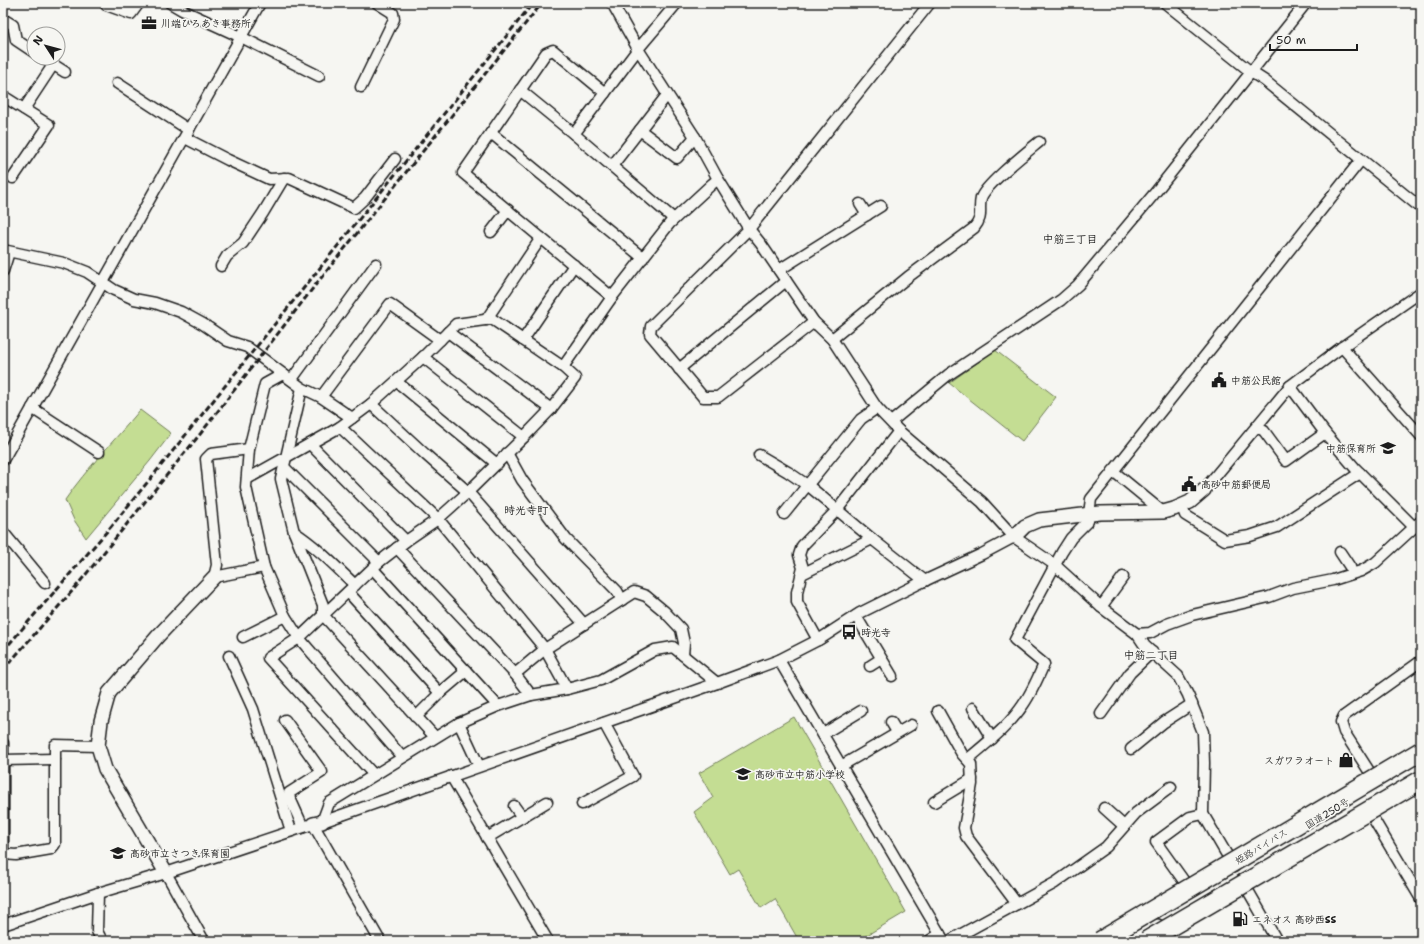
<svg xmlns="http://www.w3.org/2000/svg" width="1424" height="944" viewBox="0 0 1424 944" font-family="'Shantell Sans','Klee One',sans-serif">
	<rect width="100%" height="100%" fill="#f6f6f2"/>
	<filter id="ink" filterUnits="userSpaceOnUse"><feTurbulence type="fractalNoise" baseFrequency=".025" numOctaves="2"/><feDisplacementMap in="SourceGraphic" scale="8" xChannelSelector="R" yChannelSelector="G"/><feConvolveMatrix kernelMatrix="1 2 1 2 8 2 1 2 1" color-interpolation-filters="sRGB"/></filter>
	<g filter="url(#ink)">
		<!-- green -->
		<g fill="#c4dd93" stroke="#707c58">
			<path d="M995 350 1056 397 1022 441 949 383Z"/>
			<path d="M140 410 169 432 170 435 150 461 86 538 74 520 65 500C87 468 115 440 140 410Z"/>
			<path d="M794 717 906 912 857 941H799L775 899 761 908 738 869 730 874 694 812 713 798 699 773Z"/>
		</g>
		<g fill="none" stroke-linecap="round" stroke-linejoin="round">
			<!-- minor casing -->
			<g stroke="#1c1c1c" stroke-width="13">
				<g id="minor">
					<path d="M170 3 182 10 241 37 319 76"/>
					<path d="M612 3 638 49 695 137 718 179 749 229 761 244 814 322 832 339 877 408 899 431 982 502 1014 537 1055 565 1101 607 1137 634 1145 646 1178 676 1188 695 1203 732 1204 763 1203 814 1234 867"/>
					<path d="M1165 3 1251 72 1265 81 1421 208"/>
					<path d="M106 5 131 14 139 3"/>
					<path d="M3 19 13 25 16 40 34 52"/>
					<path d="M43 58 65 72"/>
					<path d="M117 83 189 130"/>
					<path d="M361 87 394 19 393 13 377 3"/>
					<path d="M520 90 574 134 674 219"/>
					<path d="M605 93 553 50 546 53 463 173 612 297"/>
					<path d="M3 96 49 125 13 178"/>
					<path d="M24 109 53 65"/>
					<path d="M640 130 677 158 695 137"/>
					<path d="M491 133 643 258"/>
					<path d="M574 134 638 49 677 3"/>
					<path d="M185 138 228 160 269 179 289 178 354 208 365 198 395 159"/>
					<path d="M612 166 667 95"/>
					<path d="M860 204 867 215"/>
					<path d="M491 232 508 210"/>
					<path d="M3 250 64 263 87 272 114 290 134 299 155 303 181 312 203 324 228 341 247 347 283 374"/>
					<path d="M221 266 227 256 243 243 263 213 284 178"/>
					<path d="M779 270 881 206"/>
					<path d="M3 271 9 252"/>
					<path d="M486 320 541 238"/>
					<path d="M814 322 718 397H703L650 334 651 326 749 229 930 3"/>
					<path d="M448 332 551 409"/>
					<path d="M832 339 908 277 974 228C984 216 978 210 981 198 985 185 1027 152 1039 142"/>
					<path d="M523 340 574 265"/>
					<path d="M1342 347 1421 436"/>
					<path d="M423 357 524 437"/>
					<path d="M563 367 612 297 670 223 712 184 718 179"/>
					<path d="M679 369 786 281"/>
					<path d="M292 379 376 264"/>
					<path d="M397 382 497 464"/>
					<path d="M1290 386 1325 433 1355 468 1414 527"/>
					<path d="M302 388 281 479 294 532 323 605V615L435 737"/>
					<path d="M321 397 390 304 440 340"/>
					<path d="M371 404 426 455 468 492 584 624"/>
					<path d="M32 408 99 452"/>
					<path d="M352 418 321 397 302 388 283 374 265 384 249 449 246 487 264 567 285 616 299 638 402 757"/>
					<path d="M891 422 948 375 1061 300 1078 285 1154 194 1306 3"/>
					<path d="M340 427 438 519 545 649 567 689"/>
					<path d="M1257 427 1264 431 1286 461 1325 433"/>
					<path d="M310 444 406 541"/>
					<path d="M249 449 211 454 206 459 217 565 214 577 264 567"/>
					<path d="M507 453 522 480 566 539 617 591 622 600"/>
					<path d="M759 455 788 472 810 487 872 539 925 581"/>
					<path d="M3 460 260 3"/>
					<path d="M284 467 379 562"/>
					<path d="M1113 471 1163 512"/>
					<path d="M247 479 340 427 371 404 423 357 456 324 492 319 563 367 575 378 551 409 524 437 468 492 438 519 406 541 379 562 299 638 268 658 374 775"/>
					<path d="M1204 490 1290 386 1342 347 1421 292"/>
					<path d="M1182 507 1185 515 1225 540 1250 536 1277 527 1360 473"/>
					<path d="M784 514 861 419 877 408"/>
					<path d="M3 532 45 583"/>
					<path d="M294 532C317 547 335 566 355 585"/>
					<path d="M397 548 515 674 531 695"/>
					<path d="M1340 552 1350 567 1352 573"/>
					<path d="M373 569 498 706"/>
					<path d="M802 574 872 539"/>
					<path d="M348 592 440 693"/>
					<path d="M1101 607 1123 577"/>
					<path d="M856 616 892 676"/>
					<path d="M1137 634 1150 633 1167 624 1192 615 1269 597 1293 588 1333 580 1361 571 1375 563 1421 521"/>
					<path d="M243 637 285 616"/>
					<path d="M818 640 797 602V592L803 568 799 555 802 546 837 510 899 431"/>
					<path d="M229 656 253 709 291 831"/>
					<path d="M779 660 944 941"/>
					<path d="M870 666 881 659"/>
					<path d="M515 674 545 649 634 592 646 596 664 611 681 629 684 643 683 655"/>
					<path d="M973 708 992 739"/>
					<path d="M938 711 962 754 971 764 972 784 964 828 966 836 1017 904"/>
					<path d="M1101 714 1130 673 1152 652"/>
					<path d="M416 717 440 693 466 671"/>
					<path d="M285 720 322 772 289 793V796L303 827"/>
					<path d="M891 722 897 732"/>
					<path d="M459 723 479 766"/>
					<path d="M823 734 861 711"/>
					<path d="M3 743V854"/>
					<path d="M1131 749 1164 722 1192 704"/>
					<path d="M968 759C987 743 1009 726 1023 705 1032 692 1038 678 1044 664L1015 640 1062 552 1071 538 1088 521 1091 499 1361 160"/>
					<path d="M3 760 55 759"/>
					<path d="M841 766 911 725"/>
					<path d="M451 776 548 941"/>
					<path d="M1376 782 1344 732 1341 722 1344 716 1421 661"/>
					<path d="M934 802 972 779"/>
					<path d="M582 804 633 776 604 723"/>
					<path d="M514 806 522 817"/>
					<path d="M1104 808 1124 826"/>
					<path d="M1367 808 1421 899"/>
					<path d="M322 822 717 683 779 660 820 639 860 613 922 582 982 554 1014 537"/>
					<path d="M322 822 329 803 459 723 498 706 531 695 567 689 601 680 655 650 673 647 717 683"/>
					<path d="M487 838 547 802"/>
					<path d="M3 854 16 855 51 849 55 844V745L98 746"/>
					<path d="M166 873 204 941"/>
					<path d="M1242 880 1277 941"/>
					<path d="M1191 891 1156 842 1190 817 1203 814"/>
					<path d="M98 893 97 931 102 941"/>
					<path d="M3 925 98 893 166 873 313 824 380 941"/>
					<path d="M929 941 940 934"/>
					<path d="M949 941 1055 883 1106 847 1136 813 1171 787"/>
				</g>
			</g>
			<!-- tertiary casing -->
			<g stroke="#1c1c1c" stroke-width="16">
				<g id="tertiary">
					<path d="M1014 537 1025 526 1039 520 1100 513 1163 512 1174 509 1190 502 1204 490"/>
					<path d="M313 824 322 822"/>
					<path d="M166 873 105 769 98 746 101 721 109 693 158 636 214 577"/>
				</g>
			</g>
			<!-- trunk casing -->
			<g stroke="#1c1c1c" stroke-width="20">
				<path id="trunk" d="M1134 941 1157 928"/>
			</g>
			<!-- minor -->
			<use href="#minor" stroke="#f6f6f2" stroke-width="10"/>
			<!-- tertiary -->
			<use href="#tertiary" stroke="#f6f6f2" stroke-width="13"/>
			<!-- trunk -->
			<use href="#trunk" stroke="#f6f6f2" stroke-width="17"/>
			<!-- rail -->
			<g stroke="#1c1c1c" stroke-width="3" stroke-dasharray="6 3" stroke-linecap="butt">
				<path d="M3 651 109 529 151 478 533 3"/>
				<path d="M3 670 74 589 201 433 317 283 542 3"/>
			</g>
			<!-- motorway-bridge casing -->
			<g stroke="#1c1c1c" stroke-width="21" stroke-linecap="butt">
				<g id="motorway-bridge">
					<path d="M1100 941 1421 751"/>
					<path d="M1146 941 1421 780"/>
				</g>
			</g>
			<!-- motorway-bridge -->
			<use href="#motorway-bridge" stroke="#f6f6f2" stroke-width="18"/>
		</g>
	</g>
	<!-- icons -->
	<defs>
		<g id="office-bare" transform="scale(1.2)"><path d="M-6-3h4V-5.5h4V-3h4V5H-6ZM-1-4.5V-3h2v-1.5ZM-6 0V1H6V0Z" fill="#1c1c1c" stroke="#f6f6f2" stroke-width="2.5" paint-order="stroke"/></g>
		<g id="civic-bare" transform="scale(1.2)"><path d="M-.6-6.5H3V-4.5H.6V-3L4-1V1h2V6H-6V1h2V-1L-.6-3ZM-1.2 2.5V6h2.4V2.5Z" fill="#1c1c1c" stroke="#f6f6f2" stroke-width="2.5" paint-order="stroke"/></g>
		<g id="school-bare" transform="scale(1.2)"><path d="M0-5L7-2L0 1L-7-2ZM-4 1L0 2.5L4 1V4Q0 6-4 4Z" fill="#1c1c1c" stroke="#f6f6f2" stroke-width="2.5" paint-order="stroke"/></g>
		<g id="bus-bare" transform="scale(1.2)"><path d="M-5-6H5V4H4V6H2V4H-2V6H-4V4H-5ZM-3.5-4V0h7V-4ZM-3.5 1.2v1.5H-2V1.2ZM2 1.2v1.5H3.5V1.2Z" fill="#1c1c1c" stroke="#f6f6f2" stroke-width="2.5" paint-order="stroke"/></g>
		<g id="shop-bare" transform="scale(1.2)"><path d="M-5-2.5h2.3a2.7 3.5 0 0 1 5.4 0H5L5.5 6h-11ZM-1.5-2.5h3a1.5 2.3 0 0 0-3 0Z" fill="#1c1c1c" stroke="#f6f6f2" stroke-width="2.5" paint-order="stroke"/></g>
		<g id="fuel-bare" transform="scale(1.2)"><path d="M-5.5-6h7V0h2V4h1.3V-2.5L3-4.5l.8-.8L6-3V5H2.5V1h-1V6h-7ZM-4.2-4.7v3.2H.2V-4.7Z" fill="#1c1c1c" stroke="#f6f6f2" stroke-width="2.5" paint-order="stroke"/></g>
	</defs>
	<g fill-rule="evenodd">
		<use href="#office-bare" x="149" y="23"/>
		<use href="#civic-bare" x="1219" y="380"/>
		<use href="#school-bare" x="1388" y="448"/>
		<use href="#civic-bare" x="1189" y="484"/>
		<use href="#bus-bare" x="849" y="632"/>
		<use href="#shop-bare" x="1346" y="760"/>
		<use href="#school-bare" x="743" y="774"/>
		<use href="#school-bare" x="118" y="853"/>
		<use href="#fuel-bare" x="1240" y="919"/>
	</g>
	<g text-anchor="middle" stroke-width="3.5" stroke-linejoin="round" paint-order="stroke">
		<!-- poi labels -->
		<g font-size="10" font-weight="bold" fill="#1c1c1c" stroke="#f6f6f2" text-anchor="start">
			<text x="161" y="27">川端ひろあき事務所</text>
			<text x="1231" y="384">中筋公民館</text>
			<text x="1376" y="452" text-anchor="end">中筋保育所</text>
			<text x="1201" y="488">高砂中筋郵便局</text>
			<text x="861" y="636">時光寺</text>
			<text x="1334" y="764" text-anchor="end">スガワラオート</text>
			<text x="755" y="778">高砂市立中筋小学校</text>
			<text x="130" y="857">高砂市立さつき保育園</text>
			<text x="1252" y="923">エネオス 高砂西SS</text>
		</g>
		<!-- street labels -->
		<g font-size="10" fill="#1c1c1c" stroke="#f6f6f2">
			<text transform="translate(1327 813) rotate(-31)" y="4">国道250号</text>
			<text transform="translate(1261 846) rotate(-31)" y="4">姫路バイパス</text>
		</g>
		<!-- neighbourhood labels -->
		<g font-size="11" font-weight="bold" fill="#1c1c1c" stroke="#f6f6f2">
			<text x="1070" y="243">中筋三丁目</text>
			<text x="526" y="514">時光寺町</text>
			<text x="1151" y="659">中筋二丁目</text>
		</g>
	</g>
	<!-- margin -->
	<rect width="1424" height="944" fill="none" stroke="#f6f6f2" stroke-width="16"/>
	<rect x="8" y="8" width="1408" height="928" fill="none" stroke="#1c1c1c" stroke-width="1.5" filter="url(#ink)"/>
	<!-- north arrow -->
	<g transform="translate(46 46) rotate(306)"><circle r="19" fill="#f6f6f2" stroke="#9f9f9c"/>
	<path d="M0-3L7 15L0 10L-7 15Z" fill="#1c1c1c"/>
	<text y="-6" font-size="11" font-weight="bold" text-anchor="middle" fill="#1c1c1c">N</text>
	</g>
	<!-- scale -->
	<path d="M1270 44v6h87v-6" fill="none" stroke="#1c1c1c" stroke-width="2"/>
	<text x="1276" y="44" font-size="12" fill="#1c1c1c" stroke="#f6f6f2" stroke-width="3" paint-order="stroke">50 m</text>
</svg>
